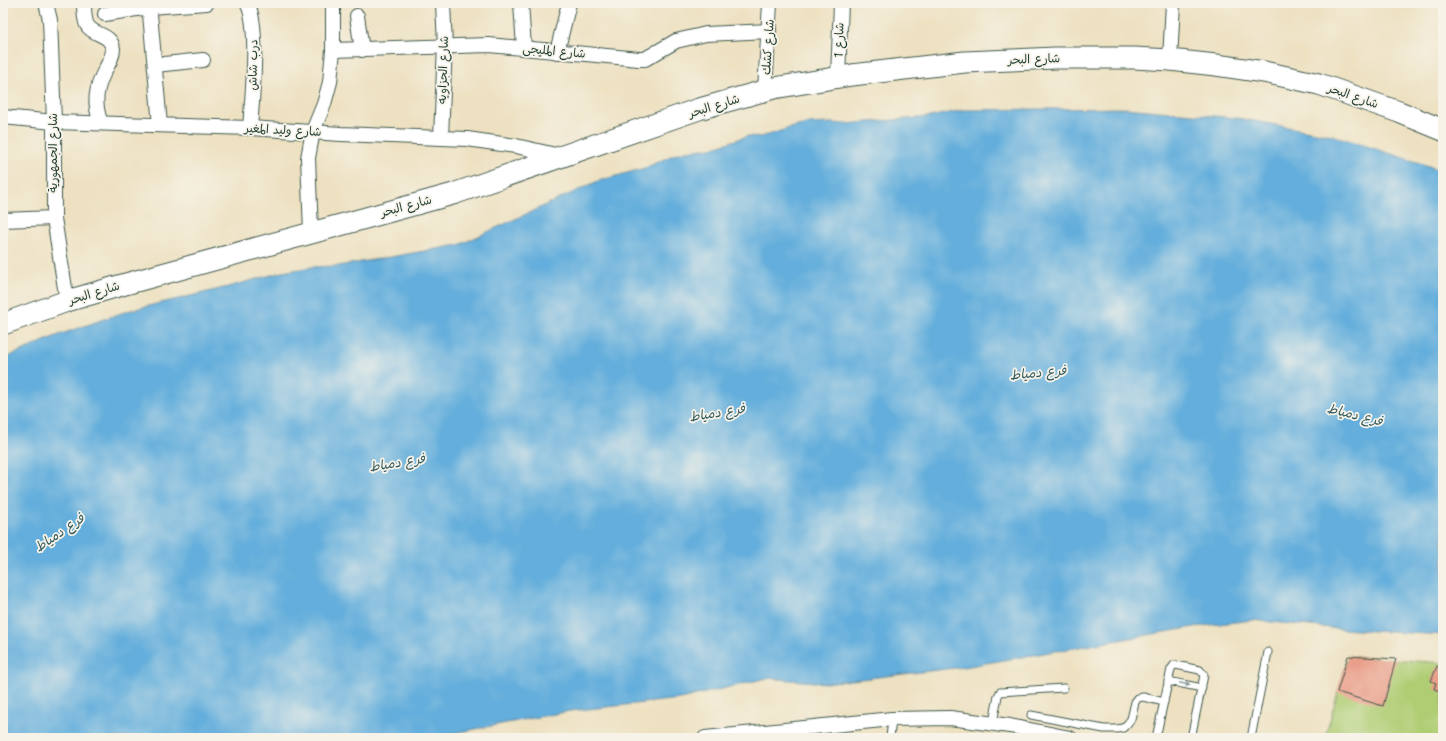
<svg xmlns="http://www.w3.org/2000/svg" width="1446" height="741" viewBox="0 0 1446 741" font-family="'Shantell Sans','Playpen Sans Arabic',sans-serif">
	<rect width="100%" height="100%" fill="#f7f3e8"/>
	<filter id="ink" filterUnits="userSpaceOnUse"><feTurbulence type="fractalNoise" baseFrequency=".025" numOctaves="2"/><feDisplacementMap in="SourceGraphic" scale="8" xChannelSelector="R" yChannelSelector="G"/><feConvolveMatrix kernelMatrix="1 2 1 2 8 2 1 2 1" color-interpolation-filters="sRGB"/></filter>
	<filter id="wash" filterUnits="userSpaceOnUse"><feTurbulence type="fractalNoise" baseFrequency=".012" numOctaves="4" result="noise"/><feDisplacementMap in="SourceGraphic" scale="16" xChannelSelector="R" yChannelSelector="G"/><feGaussianBlur stdDeviation="0.9" result="paint"/><feColorMatrix in="noise" values="0 0 0 0 0 0 0 0 0 0 0 0 0 0 0 0 0 1.4 0 .05"/><feComposite in="paint" operator="in"/></filter>
	<g filter="url(#wash)">
		<rect width="100%" height="100%" fill="#ede1c1"/>
		<!-- green -->
		<path fill="#afcd73" stroke="#678554" d="M1348 656 1443 663V738H1325Z"/>
		<!-- water -->
		<path fill="#64aedc" stroke="#427688" d="M1125 108 1237 118 1332 135 1429 166 1443 173V635L1340 629 1252 620 1194 627 964 667 826 683 767 678 680 699 570 711 428 738H3V359L56 336 127 311 228 287 282 272 312 267 338 266 459 245 598 181 645 168 673 155 686 151 711 148 748 136 761 137 793 127 807 124 830 123 845 124 930 117 963 110Z"/>
		<g id="blocks">
			<!-- building -->
			<g fill="#e99e89">
				<path d="M1348 656 1396 659 1383 706 1337 692Z"/>
				<path d="M1437 666 1443 669V692L1434 689 1436 683 1431 681Z"/>
			</g>
		</g>
	</g>
	<g filter="url(#ink)">
		<use href="#blocks" fill-opacity="0" stroke="#3e5649" stroke-width="1"/>
		<g fill="none" stroke-linecap="round" stroke-linejoin="round">
			<!-- lane casing -->
			<g stroke="#3e5649" stroke-width="9">
				<g id="lane">
					<path d="M1168 681 1202 688"/>
					<path d="M1031 715 1104 729H1117L1123 728 1127 724 1131 719 1135 702 1138 698 1143 697 1164 702"/>
					<path d="M993 723 998 696 1000 692 1064 688"/>
					<path d="M890 738 892 719"/>
					<path d="M1156 738 1171 669 1174 665H1176L1200 670 1204 675 1191 738"/>
					<path d="M1251 738 1268 652"/>
				</g>
			</g>
			<!-- street casing -->
			<g stroke="#3e5649" stroke-width="16">
				<g id="street">
					<path d="M46 3 50 20 54 122V218L67 301"/>
					<path d="M84 3C84 10 84 19 87 25 93 36 111 33 113 49 113 56 109 63 105 70 96 88 93 103 101 123"/>
					<path d="M149 3 160 125"/>
					<path d="M247 3C260 25 252 100 250 128"/>
					<path d="M521 3 524 48"/>
					<path d="M105 14 149 7 207 3"/>
					<path d="M357 16 362 50"/>
					<path d="M333 50 489 45 639 59H645L676 41 706 34 769 31"/>
					<path d="M557 52 569 3"/>
					<path d="M1170 60 1173 3"/>
					<path d="M155 65 203 60"/>
					<path d="M838 77 841 3"/>
					<path d="M765 91 770 3"/>
					<path d="M3 117 54 122 250 128 341 134 467 139 516 146 560 156"/>
					<path d="M441 137 445 46 443 3"/>
					<path d="M3 220 54 218"/>
					<path d="M311 232 308 158 313 131 324 104 330 82 333 50V3"/>
					<path d="M705 738 892 719 950 718 1010 726 1070 738"/>
				</g>
			</g>
			<!-- secondary casing -->
			<g stroke="#3e5649" stroke-width="23">
				<path id="secondary" d="M3 324 67 301 122 285 453 194 699 109 774 88 852 75 965 62 1055 58H1134L1170 60 1216 65 1264 72 1319 84 1399 112 1443 130"/>
			</g>
			<!-- lane -->
			<use href="#lane" stroke="#fff" stroke-width="7"/>
			<!-- street -->
			<use href="#street" stroke="#fff" stroke-width="14"/>
			<!-- secondary -->
			<use href="#secondary" stroke="#fff" stroke-width="21"/>
		</g>
		<!-- one-way arrows -->
		<defs><path id="oneway-solid" d="M-6-.8H1V-3.2L6.5 0L1 3.2V.8H-6Z"/></defs>
		<use fill="#8f9e9a" href="#oneway-solid" transform="translate(1185 684) rotate(12)"/>
	</g>
	<g text-anchor="middle" stroke-width="3.5" stroke-linejoin="round" paint-order="stroke">
		<!-- street labels -->
		<g font-size="12" fill="#1f3d34" stroke="#f7f3e8">
			<text transform="translate(839 40) rotate(-88)" y="4">شارع 1</text>
			<text transform="translate(768 47) rotate(-86)" y="4">شارع كشك</text>
			<text transform="translate(554 51) rotate(5)" y="4">شارع المليجى</text>
			<text transform="translate(1034 59) rotate(-2)" y="4">شارع البحر</text>
			<text transform="translate(253 65) rotate(-89)" y="4">درب شاش</text>
			<text transform="translate(443 70) rotate(-88)" y="4">شارع الجزاويه</text>
			<text transform="translate(1353 96) rotate(19)" y="4">شارع البحر</text>
			<text transform="translate(714 106) rotate(-17)" y="4">شارع البحر</text>
			<text transform="translate(283 130) rotate(3)" y="4">شارع وليد المغير</text>
			<text transform="translate(53 153) rotate(-90)" y="4">شارع الجمهورية</text>
			<text transform="translate(406 206) rotate(-15)" y="4">شارع البحر</text>
			<text transform="translate(94 293) rotate(-17)" y="4">شارع البحر</text>
		</g>
		<!-- water labels -->
		<g font-size="13" font-style="italic" fill="#30595e" stroke="#f7f3e8">
			<text transform="translate(1038 372) rotate(-5)" y="5">فرع دمياط</text>
			<text transform="translate(717 412) rotate(-9)" y="5">فرع دمياط</text>
			<text transform="translate(1355 414) rotate(14)" y="5">فرع دمياط</text>
			<text transform="translate(397 462) rotate(-9)" y="5">فرع دمياط</text>
			<text transform="translate(59 532) rotate(-34)" y="5">فرع دمياط</text>
		</g>
	</g>
	<!-- margin -->
	<rect width="1446" height="741" fill="none" stroke="#f7f3e8" stroke-width="16"/>
</svg>
